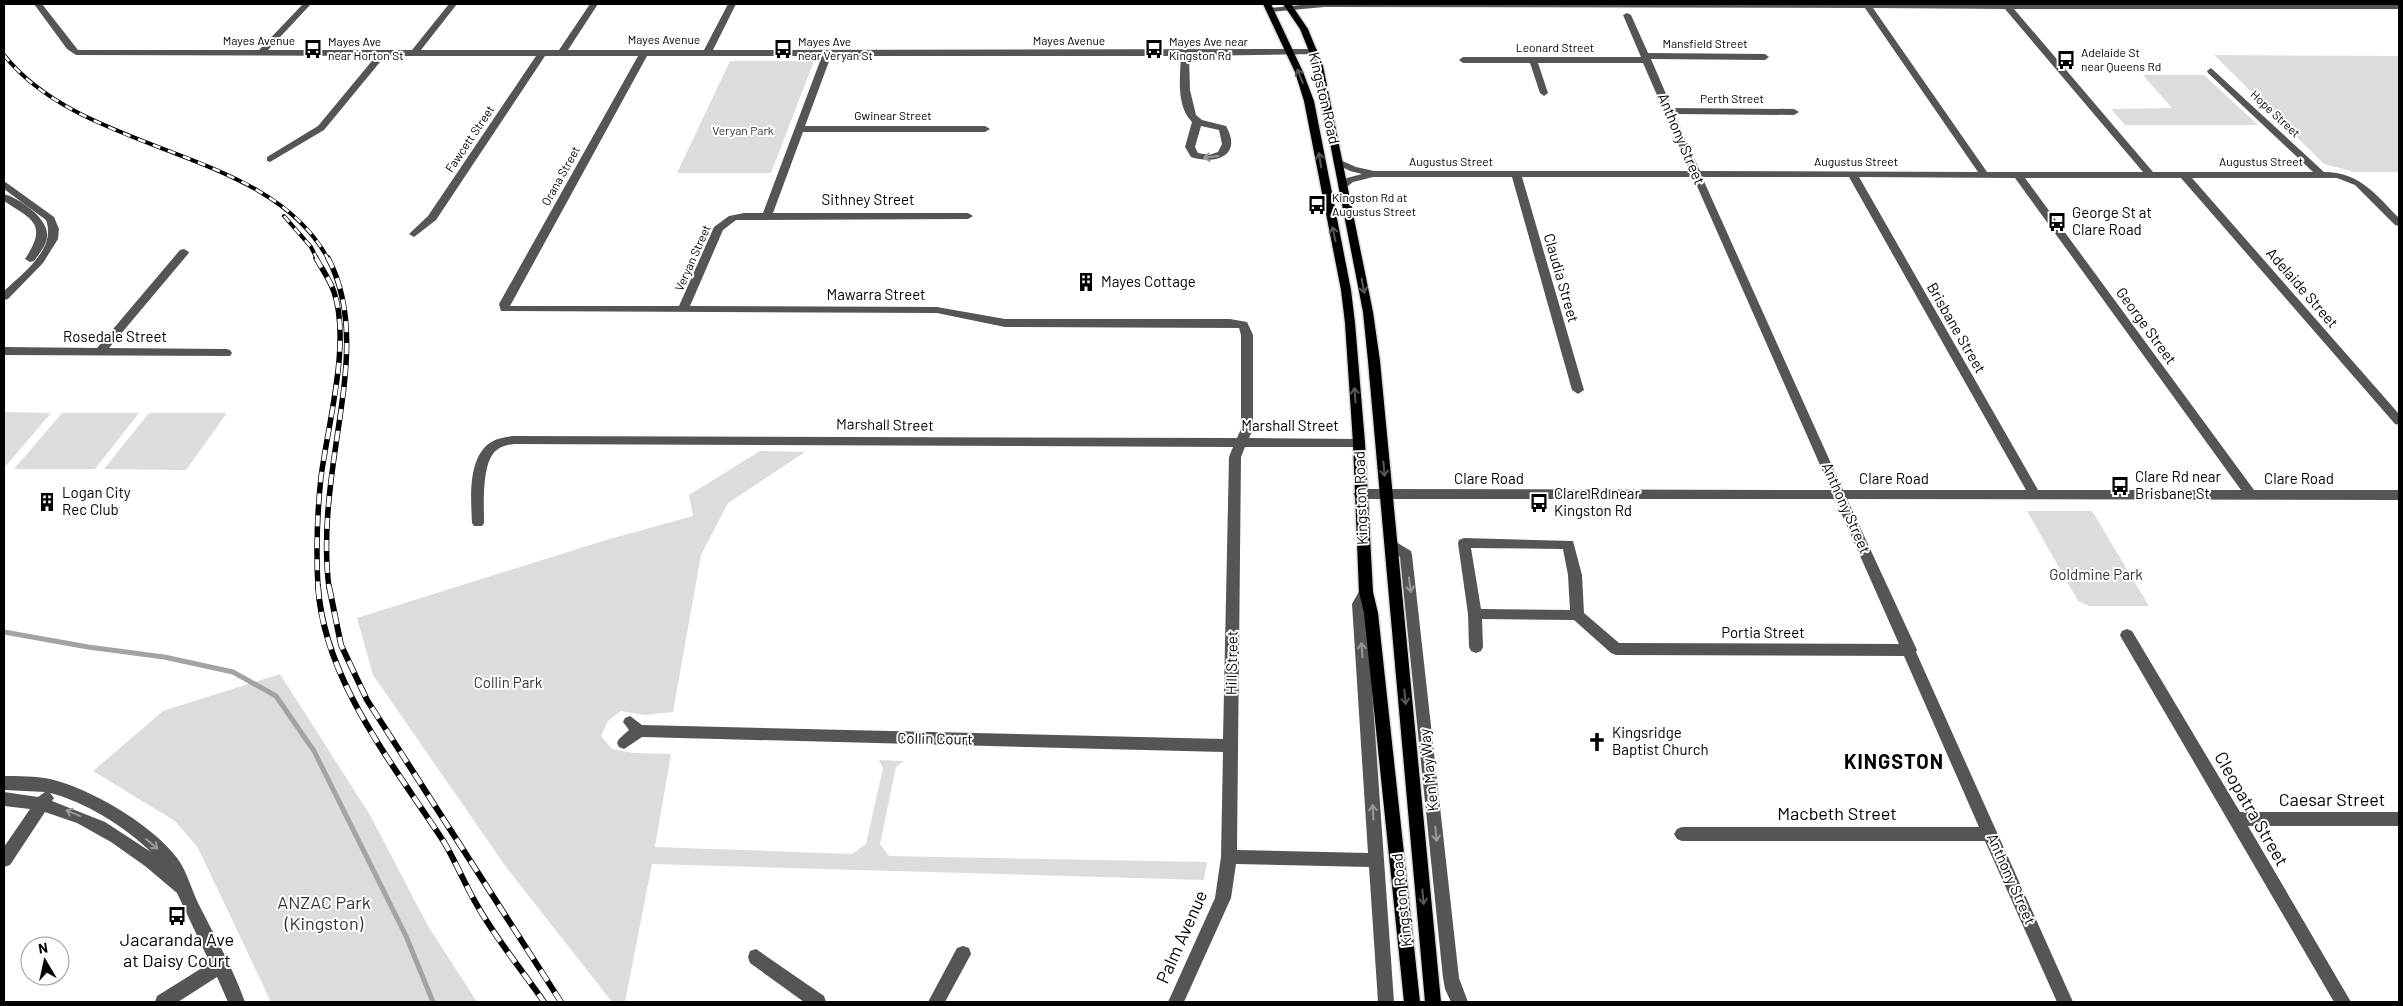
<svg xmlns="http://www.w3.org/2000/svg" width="2403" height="1006" viewBox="0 0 2403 1006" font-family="Barlow,sans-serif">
	<rect width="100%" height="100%" fill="#fff"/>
	<!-- green -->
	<g fill="#dcdcdc">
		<path d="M2214 55 2399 56V172H2355L2324 164Z"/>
		<path d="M730 61H814L771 173H677Z"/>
		<path d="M2143 75H2204L2258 125H2125L2111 109 2172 108Z"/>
		<path d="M4 412 51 413 4 468Z"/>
		<path d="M62 413H139L95 469H14Z"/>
		<path d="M149 413H227L186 470 104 469Z"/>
		<path d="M760 451 805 452 728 503 701 555 673 712 645 715 621 711 608 721 601 736 612 749 634 753 671 754 655 847 852 854 866 844 883 768 879 760 904 761 896 767 880 844 889 856 1207 862 1204 880 652 864 625 1002H612L506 867 373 675 357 618 606 540 693 516 689 495Z"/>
		<path d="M2027 511H2092L2149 606H2089L2078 601Z"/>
		<path d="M280 674 370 815 428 926 477 1002H271L198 848 175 821 93 771 163 711Z"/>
	</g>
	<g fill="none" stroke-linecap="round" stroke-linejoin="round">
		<!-- stream -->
		<path stroke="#a3a3a3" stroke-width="5" d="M4 632 88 647 164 657 233 672 276 696 314 751 406 936 433 1002"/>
		<!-- major casing -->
		<g stroke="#dbdbdb" stroke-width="3">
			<g id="major">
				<path d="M1263 4H1271L1303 72 1314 101 1351 290 1355 323 1365 443 1373 592 1378 613 1420 1002H1404L1364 613 1359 592 1353 443 1345 323 1341 290 1304 101 1295 72Z"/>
				<path d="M1283 4H1291L1308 29 1323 66 1373 312 1380 361 1441 1002H1425L1368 361 1363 312 1315 66 1300 29Z"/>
			</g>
		</g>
		<!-- minor -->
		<g fill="#555" fill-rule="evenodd">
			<path d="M34 4H42L78 50H259L303 4H311L268 50H412L449 4H457L421 50H559L590 4H598L568 50H704L728 4H736L713 50 1317 49V53L1314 54 1189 56 1190 90 1196 115 1202 120 1226 126C1243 156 1215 165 1191 157L1185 147 1192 122C1176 106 1180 77 1181 56H831L805 126H985L990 129 985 132H803L773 213H968L973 216 968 219 736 220 723 230 690 306 937 307 1005 319H1230L1247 322 1253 335V429L1249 438 1359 439 1365 443 1359 447H1245L1241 457 1237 850 1368 853 1352 604 1361 588H1371L1373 592 1366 604 1394 1002H1378L1369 867 1236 864 1231 898 1184 1002H1168L1215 898 1221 857 1223 752 642 737 624 749 619 747 617 743 619 739 629 730 623 722 625 718 630 716 642 725 1223 739 1229 457 1233 447 514 444C506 445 498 447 493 454 482 468 484 505 484 523L482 526H474L472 523C471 500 468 465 485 447 492 439 504 437 514 436L1237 438 1241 429V335L1239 328 1005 327 937 313 501 311 499 304 638 56H545L436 220 414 237 409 234 428 216 536 56H385L324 130 270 162 267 161V157L318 126 376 56 76 55 67 49ZM647 56H822L763 213H744L729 216 714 227 679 306H510ZM1201 126 1219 130 1222 144 1218 152 1209 155 1198 153 1195 147Z"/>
			<path d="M1311 4 2399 5V9H2014L2153 172H2313L2208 73 2207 71 2211 68 2324 172C2360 172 2376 195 2399 218V226L2395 225 2355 185 2337 178H2192L2399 414V425L2395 424 2181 178H2025L2254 490H2399V500L1847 499 1917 650 1916 652 2073 1002H2057L1985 841H1682L1677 839 1674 834 1677 829 1682 827H1979L1904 656 1616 655 1611 653 1574 620 1482 619 1483 647 1481 651 1476 653 1471 651 1469 647 1468 614 1458 543 1459 540 1464 538 1573 541 1582 575 1584 613 1619 643 1899 644 1835 499H1359L1353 494 1359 489 1831 490 1693 177H1522L1584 390 1578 394 1572 390 1512 177H1373L1353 182 1343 190 1338 187 1347 178 1362 174 1350 171 1333 162 1338 159 1356 167 1374 171H1690L1643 63H1538L1548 93 1544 96 1540 93 1530 63H1463L1459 60 1463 57H1641L1623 15 1627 13 1631 15 1648 53 1765 54 1769 57 1765 60 1651 59 1672 108 1794 109 1799 112 1794 115 1674 114 1700 171 1978 172 1865 8 1324 7 1270 12 1266 10 1270 8ZM1873 8 2005 9 2143 172H1987ZM1702 177H1849L2026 490H1843ZM1859 177 2015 178 2241 490H2038ZM1471 548 1563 549 1568 575 1570 610 1481 609Z"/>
			<path d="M4 181 54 217 59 229 58 239 43 263 8 299 4 300V291C22 274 57 249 46 220L4 189Z"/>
			<path d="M4 194C19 198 50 219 47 237 46 246 39 254 34 261L30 262 25 259C48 224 33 220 4 201Z"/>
			<path d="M184 249 189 252 188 254 109 348 226 349 230 350 232 353 230 356 4 355V347L97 348 180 250Z"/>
			<path d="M1391 539 1411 551 1412 555 1459 978 1468 1002H1451L1445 989 1443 978 1400 557 1385 544 1386 541Z"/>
			<path d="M2127 629 2132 631 2240 812H2399V826H2248L2351 1002H2334L2122 639 2120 635 2122 631Z"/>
			<path d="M4 776C19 776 35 776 50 779 89 788 147 822 173 853 186 867 190 886 198 903 215 937 233 968 245 1002H228L217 977 178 1002H155L157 996 210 963 177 893 145 866 111 842 77 823 45 812 10 865 4 867V847L30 809 4 806V792L38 797 45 792 4 790ZM50 793C86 802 125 827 151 852L105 822 52 801 54 798Z"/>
			<path d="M963 946 969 948 971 954 945 1002H928L957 948Z"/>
			<path d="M756 949 824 996 826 1002H804L750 963 748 957 750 951Z"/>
		</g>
		<!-- major -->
		<use href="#major" fill="#000" fill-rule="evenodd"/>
		<!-- rail-far2 casing -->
		<g stroke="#000" stroke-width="4">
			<g id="rail-far2">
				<path d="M4 55C84 156 269 147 328 259"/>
				<path d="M284 216 311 247 317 259"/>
			</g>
		</g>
		<!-- rail-far1 casing -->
		<g stroke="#000" stroke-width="5.5">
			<g id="rail-far1">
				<path d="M316 258C322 269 330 280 334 292 351 342 328 424 321 477 317 514 316 551 318 588"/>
				<path d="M328 258C358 315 345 382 336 444 329 491 323 540 329 588"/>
			</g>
		</g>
		<!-- rail casing -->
		<g stroke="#000" stroke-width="6">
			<g id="rail">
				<path d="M318 586C324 681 394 765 444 842 456 862 465 885 477 905 496 939 522 970 544 1002"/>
				<path d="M329 586 341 645 367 700 561 1002"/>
			</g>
		</g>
		<!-- rail-far2 -->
		<use href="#rail-far2" stroke="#fff" stroke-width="2.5" stroke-dasharray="8" stroke-linecap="butt"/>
		<!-- rail-far1 -->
		<use href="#rail-far1" stroke="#fff" stroke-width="4" stroke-dasharray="11" stroke-linecap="butt"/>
		<!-- rail -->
		<use href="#rail" stroke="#fff" stroke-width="4.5" stroke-dasharray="13" stroke-linecap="butt"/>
	</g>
	<!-- one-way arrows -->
	<defs><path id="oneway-shaft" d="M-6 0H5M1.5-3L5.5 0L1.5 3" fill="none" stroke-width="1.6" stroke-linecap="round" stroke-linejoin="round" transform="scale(1.25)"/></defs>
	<g stroke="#595959">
		<use href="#oneway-shaft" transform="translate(1300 76) rotate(-112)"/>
		<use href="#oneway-shaft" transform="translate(1320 160) rotate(-99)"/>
		<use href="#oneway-shaft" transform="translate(1334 234) rotate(-102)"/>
		<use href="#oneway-shaft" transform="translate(1363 286) rotate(79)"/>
		<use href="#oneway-shaft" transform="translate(1355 395) rotate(-94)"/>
		<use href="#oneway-shaft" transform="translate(1384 469) rotate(85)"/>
		<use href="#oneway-shaft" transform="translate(1405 697) rotate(85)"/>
		<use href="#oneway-shaft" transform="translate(1423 897) rotate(85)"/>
	</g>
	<g stroke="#999">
		<use href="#oneway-shaft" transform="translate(1211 157) rotate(173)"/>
		<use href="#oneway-shaft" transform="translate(1410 585) rotate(82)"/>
		<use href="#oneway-shaft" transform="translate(1362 650) rotate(-94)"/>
		<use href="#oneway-shaft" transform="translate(1373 812) rotate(-93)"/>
		<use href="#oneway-shaft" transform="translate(73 813) rotate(-157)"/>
		<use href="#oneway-shaft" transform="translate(1436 834) rotate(84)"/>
		<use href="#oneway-shaft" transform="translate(152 844) rotate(40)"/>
	</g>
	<!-- icons -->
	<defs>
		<g id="bus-bare" transform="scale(1.5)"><path d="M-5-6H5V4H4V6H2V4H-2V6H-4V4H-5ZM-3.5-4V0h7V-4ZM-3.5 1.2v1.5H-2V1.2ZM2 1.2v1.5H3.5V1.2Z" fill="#000" stroke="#fff" stroke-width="2.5" paint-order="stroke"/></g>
		<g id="building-bare" transform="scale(1.5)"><path d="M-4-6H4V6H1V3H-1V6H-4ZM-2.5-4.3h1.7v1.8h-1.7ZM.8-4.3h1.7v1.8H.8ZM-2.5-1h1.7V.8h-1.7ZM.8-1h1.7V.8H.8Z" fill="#000" stroke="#fff" stroke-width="2.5" paint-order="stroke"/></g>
		<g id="church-bare" transform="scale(1.5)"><path d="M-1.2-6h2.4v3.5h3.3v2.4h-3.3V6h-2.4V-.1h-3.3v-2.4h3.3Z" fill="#000" stroke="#fff" stroke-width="2.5" paint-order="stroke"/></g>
	</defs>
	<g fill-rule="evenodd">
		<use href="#bus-bare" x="313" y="49"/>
		<use href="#bus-bare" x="783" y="49"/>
		<use href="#bus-bare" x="1154" y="49"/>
		<use href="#bus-bare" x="2066" y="60"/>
		<use href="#bus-bare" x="1317" y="205"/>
		<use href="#bus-bare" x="2057" y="222"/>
		<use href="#building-bare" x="1086" y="282"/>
		<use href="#bus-bare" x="2120" y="486"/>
		<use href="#building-bare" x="47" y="502"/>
		<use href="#bus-bare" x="1539" y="503"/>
		<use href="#church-bare" x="1597" y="742"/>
		<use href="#bus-bare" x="177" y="916"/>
	</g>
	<g text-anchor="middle" stroke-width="4" stroke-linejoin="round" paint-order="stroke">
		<!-- far-street labels -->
		<g font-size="12" fill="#000" stroke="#fff">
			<text x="664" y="44">Mayes Avenue</text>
			<text x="259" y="45">Mayes Avenue</text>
			<text x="1069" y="45">Mayes Avenue</text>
			<text x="1705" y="48">Mansfield Street</text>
			<text x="1555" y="52">Leonard Street</text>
			<text x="1732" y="103">Perth Street</text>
			<text transform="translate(2275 114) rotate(43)" y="4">Hope Street</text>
			<text x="893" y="120">Gwinear Street</text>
			<text transform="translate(470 139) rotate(-56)" y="4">Fawcett Street</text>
			<text x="1451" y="166">Augustus Street</text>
			<text x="1856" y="166">Augustus Street</text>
			<text x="2261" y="166">Augustus Street</text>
			<text transform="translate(561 176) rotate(-61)" y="4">Orana Street</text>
			<text transform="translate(693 258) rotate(-66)" y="4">Veryan Street</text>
		</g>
		<!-- far-poi labels -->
		<g font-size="12" fill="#000" stroke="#fff" text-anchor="start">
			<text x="328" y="46">Mayes Ave<tspan x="328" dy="14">near Horton St</tspan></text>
			<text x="798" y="46">Mayes Ave<tspan x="798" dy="14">near Veryan St</tspan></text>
			<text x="1169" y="46">Mayes Ave near<tspan x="1169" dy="14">Kingston Rd</tspan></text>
			<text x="2081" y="57">Adelaide St<tspan x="2081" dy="14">near Queens Rd</tspan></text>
			<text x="1332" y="202">Kingston Rd at<tspan x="1332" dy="14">Augustus Street</tspan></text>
		</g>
		<!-- far-park labels -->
		<g font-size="12" fill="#333" stroke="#fff">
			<text x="743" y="135">Veryan Park</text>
		</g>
		<!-- street labels -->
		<g font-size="15" fill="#000" stroke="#fff">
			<text transform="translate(1324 98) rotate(77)" y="5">Kingston Road</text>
			<text transform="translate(1681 139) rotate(67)" y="5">Anthony Street</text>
			<text x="868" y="205">Sithney Street</text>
			<text transform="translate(1561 278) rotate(74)" y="5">Claudia Street</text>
			<text transform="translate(2302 288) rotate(49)" y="5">Adelaide Street</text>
			<text x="876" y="300">Mawarra Street</text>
			<text transform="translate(2146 326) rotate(54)" y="5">George Street</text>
			<text transform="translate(1956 328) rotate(60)" y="5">Brisbane Street</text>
			<text x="115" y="342">Rosedale Street</text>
			<text transform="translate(885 425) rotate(1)" y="5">Marshall Street</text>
			<text x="1290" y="431">Marshall Street</text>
			<text x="1489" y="484">Clare Road</text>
			<text x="1894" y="484">Clare Road</text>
			<text x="2299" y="484">Clare Road</text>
			<text transform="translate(1361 498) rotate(-92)" y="5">Kingston Road</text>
			<text transform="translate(1846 508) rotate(66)" y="5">Anthony Street</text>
			<text x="1763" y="638">Portia Street</text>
			<text transform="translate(1232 663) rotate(-89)" y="5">Hill Street</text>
			<text transform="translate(935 739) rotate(1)" y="5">Collin Court</text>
			<text transform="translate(1429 770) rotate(-96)" y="5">Ken May Way</text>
			<text transform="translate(2011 879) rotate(66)" y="5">Anthony Street</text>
			<text transform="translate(1402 900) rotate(-96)" y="5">Kingston Road</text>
		</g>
		<!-- poi labels -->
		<g font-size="15" fill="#000" stroke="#fff" text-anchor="start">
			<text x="2072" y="218">George St at<tspan x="2072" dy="17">Clare Road</tspan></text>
			<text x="1101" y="287">Mayes Cottage</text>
			<text x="2135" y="482">Clare Rd near<tspan x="2135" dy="17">Brisbane St</tspan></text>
			<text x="62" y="498">Logan City<tspan x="62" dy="17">Rec Club</tspan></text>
			<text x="1554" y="499">Clare Rd near<tspan x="1554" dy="17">Kingston Rd</tspan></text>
			<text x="1612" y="738">Kingsridge<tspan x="1612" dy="17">Baptist Church</tspan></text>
		</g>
		<!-- park labels -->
		<g font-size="15" fill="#333" stroke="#fff">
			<text x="2096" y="580">Goldmine Park</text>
			<text x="508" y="688">Collin Park</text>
		</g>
		<!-- near-street labels -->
		<g font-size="18" fill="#000" stroke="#fff">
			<text x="2332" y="806">Caesar Street</text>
			<text transform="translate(2251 809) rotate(60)" y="6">Cleopatra Street</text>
			<text x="1837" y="820">Macbeth Street</text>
			<text transform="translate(1182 937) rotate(-66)" y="6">Palm Avenue</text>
		</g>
		<!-- near-park labels -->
		<g font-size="18" fill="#333" stroke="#fff">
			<text x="324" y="909">ANZAC Park<tspan x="324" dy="21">(Kingston)</tspan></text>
		</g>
		<!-- near-poi labels -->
		<g font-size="18" fill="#000" stroke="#fff">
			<text x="177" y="946">Jacaranda Ave<tspan x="177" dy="21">at Daisy Court</tspan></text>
		</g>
		<!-- district labels -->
		<g font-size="20" font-weight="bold" letter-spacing="1" fill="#000" stroke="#fff">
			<text x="1894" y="769">KINGSTON</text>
		</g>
	</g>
	<!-- border -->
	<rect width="2403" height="1006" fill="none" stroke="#000000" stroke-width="10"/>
	<!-- north arrow -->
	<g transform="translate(45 961) rotate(351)"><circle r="24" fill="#ffffff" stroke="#999999"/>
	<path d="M0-4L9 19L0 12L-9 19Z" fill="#000000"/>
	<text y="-8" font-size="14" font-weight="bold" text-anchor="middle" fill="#000000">N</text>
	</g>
</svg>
